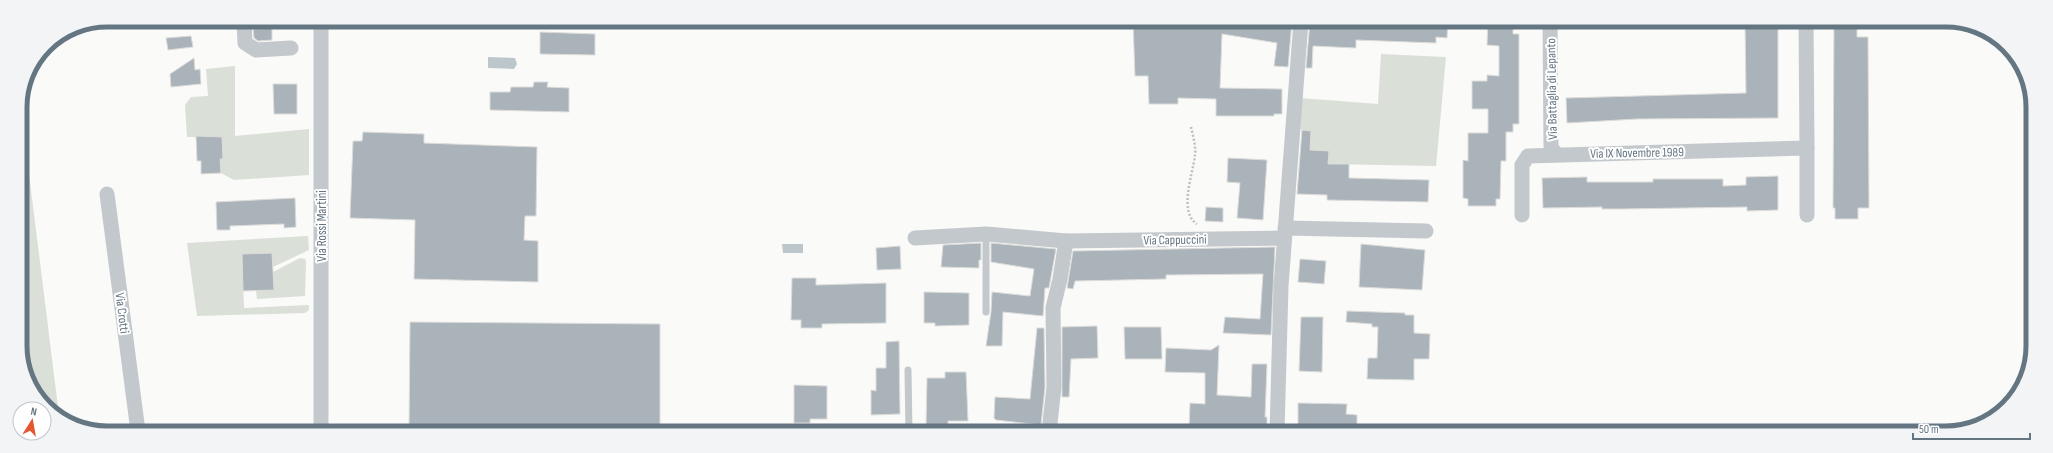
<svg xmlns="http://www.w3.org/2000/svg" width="2053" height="453" viewBox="0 0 2053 453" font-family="'Sofia Sans Condensed',sans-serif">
	<rect width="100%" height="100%" fill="#fafaf8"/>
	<!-- green -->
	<g fill="#dadfd7">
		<path d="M1381 54 1446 57 1436 166 1328 164 1329 151 1310 150 1311 131 1298 129 1300 98 1378 104Z"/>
		<path d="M235 66V136L309 129V175L234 180 221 173 220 159H223L222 137H187L185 105 191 97 208 96 206 69Z"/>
		<path d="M20 102 59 415 46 408 22 363Z"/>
		<path d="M308 236 309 250 273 267 272 253 242 255 244 308 309 305V310L305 313 197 316 187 243Z"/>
		<path d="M300 258 305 259 306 262 305 296 257 299 256 291 273 290V272Z"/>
	</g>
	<!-- water -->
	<g fill="#bbc7cb">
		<path d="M488 57 515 58 517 64 514 69 488 68Z"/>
		<path d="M782 244H803V253H783Z"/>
	</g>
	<!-- building -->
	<g fill="#aab3b9" stroke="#dcdcda">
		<path d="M1133 21H1292L1288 67 1274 66 1277 43 1222 34 1220 88 1282 89V114H1274V116H1216V99L1178 98V104H1149L1148 76H1135Z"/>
		<path d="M1310 21 1384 23V21H1448L1447 38 1436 37V43L1356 40V48L1313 46 1312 68H1306Z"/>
		<path d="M1488 21H1513V34H1519V124H1513V132H1506V161H1501L1500 199H1496V206H1468V199L1463 198V160L1468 161V133H1488V109H1472V81H1487V75L1499 76V46L1487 45Z"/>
		<path d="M1745 21H1778V118L1637 119 1567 123 1566 98 1746 93Z"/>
		<path d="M1834 22H1857V37H1868L1869 208H1858V219H1835V208H1833Z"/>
		<path d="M272 28V40L258 41 254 38 253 29Z"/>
		<path d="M540 32 595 34V55L540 54Z"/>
		<path d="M191 36 193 47 168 50 166 38Z"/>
		<path d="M194 58 195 70 200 69 201 84 171 87 170 74Z"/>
		<path d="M534 82H548L547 87 569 88V112L490 110V92H510L511 87H533Z"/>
		<path d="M273 84H297V114H274Z"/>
		<path d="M1302 130 1311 131 1310 150 1329 151 1328 164H1349V178L1429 180 1428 202 1327 200V195L1297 194Z"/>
		<path d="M363 132 424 134V143L537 147 536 216H525L524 240 538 241V282L414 279 415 220 350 218 353 141H362Z"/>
		<path d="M196 136 222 137 223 159H220L221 173 201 174V161H197Z"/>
		<path d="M1228 158 1267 160 1263 220 1237 218 1240 183 1227 182Z"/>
		<path d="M1778 176V210L1747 211V207L1621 209H1602V207L1543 208 1542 178 1587 177V182H1653V179H1723V186L1746 185V177Z"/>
		<path d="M295 198 296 227 284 228V224L230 226V230H217L216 202Z"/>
		<path d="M1206 207 1223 208V222L1205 221Z"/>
		<path d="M981 243V260H979V268L941 267 943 245Z"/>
		<path d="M991 243 1056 249 1049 288H1045L1043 316 1003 312 1002 346H986L991 312 992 292 1030 296 1034 269 991 262Z"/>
		<path d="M1361 244 1425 250 1422 290 1359 287Z"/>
		<path d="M900 246 901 269 877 270 876 248Z"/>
		<path d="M1275 247 1271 335 1223 333 1225 317 1260 319 1263 274 1166 275V279L1075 281 1073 289 1067 288 1073 251Z"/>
		<path d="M272 253 274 290 243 291 242 254Z"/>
		<path d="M1300 259 1326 261 1324 284 1298 282Z"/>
		<path d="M792 278H816V285L886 283V323L822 324V328H801V320H791Z"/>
		<path d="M924 292 969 293V325L935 326V323H924Z"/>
		<path d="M1347 311 1405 313V315H1414V333L1430 334 1429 359H1414V380L1367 379 1368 358H1377L1378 327H1372V324L1346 322Z"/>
		<path d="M1301 317H1323L1322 372 1299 371Z"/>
		<path d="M410 322 660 324V432H409Z"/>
		<path d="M1097 326 1098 358 1071 359 1069 397H1062V327Z"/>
		<path d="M1124 327H1161L1162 359H1125Z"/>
		<path d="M1037 328H1044L1045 387 1041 425 996 420 994 418 995 397 1030 399Z"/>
		<path d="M899 341 900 414 871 415V390L876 391V368H886V342Z"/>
		<path d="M1219 345 1217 395 1251 397 1252 364H1267L1265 417H1267V432H1204L1189 430 1190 403 1205 404V373L1165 372 1166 348 1211 350Z"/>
		<path d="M945 372H966L968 421H948V427H926L927 378H945Z"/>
		<path d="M794 385 827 386V419H810V423H794Z"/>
		<path d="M1298 403 1347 404 1346 414 1357 415V432L1298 431Z"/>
	</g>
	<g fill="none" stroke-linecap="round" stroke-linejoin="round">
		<!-- path -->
		<path stroke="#bbbfc2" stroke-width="2.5" stroke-dasharray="2 2" stroke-linecap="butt" d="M1191 127C1193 136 1196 146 1195 155 1193 174 1178 212 1197 224"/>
		<!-- service -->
		<g stroke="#c3c8cc" stroke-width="7">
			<path d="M986 234V312"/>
			<path d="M908 370 909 432"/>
		</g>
		<!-- minor -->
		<g stroke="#c3c8cc" stroke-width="15">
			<path d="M244 20 245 43 256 50 291 48"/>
			<path d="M321 20V432"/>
			<path d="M1550 21 1551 147 1556 154"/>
			<path d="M107 194 138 431"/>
			<path d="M1522 215V165L1528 156 1807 148 1806 21"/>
			<path d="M1807 215V148"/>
			<path d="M1285 228 1426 231"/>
			<path d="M915 238 986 234 1066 241 1284 238"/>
			<path d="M1049 432 1054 387 1053 308 1060 279 1066 241"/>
			<path d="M1277 432 1281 286 1301 21"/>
		</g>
	</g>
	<g text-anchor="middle" stroke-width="4" stroke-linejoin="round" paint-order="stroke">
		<!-- street labels -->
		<g font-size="13" fill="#657683" stroke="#fff">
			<text transform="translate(1551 89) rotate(-91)" y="5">Via Battaglia di Lepanto</text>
			<text transform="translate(1637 152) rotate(-1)" y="5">Via IX Novembre 1989</text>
			<text transform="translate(321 226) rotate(-90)" y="5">Via Rossi Martini</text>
			<text transform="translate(1175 239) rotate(-1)" y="5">Via Cappuccini</text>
			<text transform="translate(123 313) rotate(83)" y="5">Via Crotti</text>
		</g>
	</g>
	<!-- crop -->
	<path d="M0 0H2053V453H0ZM107 27H1946A80 80 0 0 1 2026 107V346A80 80 0 0 1 1946 426H107A80 80 0 0 1 27 346V107A80 80 0 0 1 107 27Z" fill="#f3f4f5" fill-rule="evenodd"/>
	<path fill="none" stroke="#657683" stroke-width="5" d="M107 27H1946A80 80 0 0 1 2026 107V346A80 80 0 0 1 1946 426H107A80 80 0 0 1 27 346V107A80 80 0 0 1 107 27Z"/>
	<!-- north arrow -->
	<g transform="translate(32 421) rotate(11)"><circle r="19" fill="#ffffff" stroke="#c1c8cd"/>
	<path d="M0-3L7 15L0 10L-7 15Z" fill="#e4572e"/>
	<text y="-6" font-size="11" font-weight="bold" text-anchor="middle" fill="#657683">N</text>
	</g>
	<!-- scale -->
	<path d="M1913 433v6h117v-6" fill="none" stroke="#657683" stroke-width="2"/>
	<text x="1919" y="433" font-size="12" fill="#657683" stroke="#ffffff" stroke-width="3" paint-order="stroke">50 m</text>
</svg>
